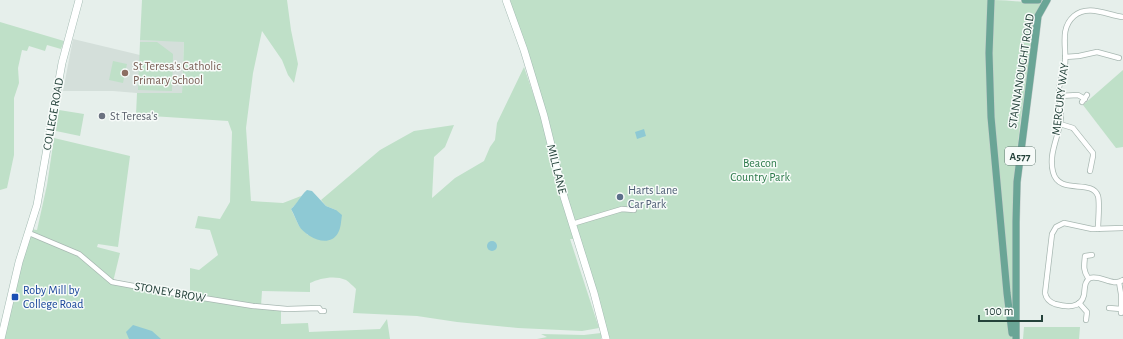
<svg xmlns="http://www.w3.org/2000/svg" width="1123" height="339" viewBox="0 0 1123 339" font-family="'Alegreya Sans',sans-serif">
	<rect width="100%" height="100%" fill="#e6efeb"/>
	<!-- built -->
	<path fill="#d4dfda" d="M73 39 140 55V40L184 41 182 93H137L113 91H63Z"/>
	<!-- green -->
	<g fill="#bfe0c8">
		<path d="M142 0H287L291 30 298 64 294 83 288 75 282 60 262 31 253 73 246 128 251 201 283 203 301 196 299 201 291 209 299 226 308 235 336 210 326 206 321 200 380 150 414 131 454 125 445 147 434 157 432 198 455 178 484 161 490 147 495 140 497 123 524 67 541 117 574 239H570L599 328 582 331 518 328 457 322 417 316 353 313 356 289C353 286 349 282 346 280 335 275 320 278 310 283V292L262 291 261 306 281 308V324L308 323 309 332 380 329 387 319 390 339H1L30 229 37 230 47 185 54 138 130 156 118 247 98 244 97 247 120 253 113 282 190 296V268L199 270 218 255 210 230 195 228 198 216 220 219 230 202 232 132 228 121 136 115 137 93H182L184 42 140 40Z"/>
		<path d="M512 0H991V117L1013 339H605L507 1Z"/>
		<path d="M994 0C1010 0 1025 3 1042 2 1031 56 1020 110 1016 165 1012 215 1013 265 1013 315L997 161 991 59Z"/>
		<path d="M0 22 64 41 61 49 47 45 45 51 29 46 27 51 22 50 18 68 19 83 14 98V155L7 188 0 190Z"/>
		<path d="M140 42H157L173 54 172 91 138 90Z"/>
		<path d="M113 61 127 64 123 83 109 80Z"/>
		<path d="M1123 70V147L1116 148 1083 105Z"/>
		<path d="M59 110 84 114 80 136 56 131Z"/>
		<path d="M1024 327H1080L1079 339H1023Z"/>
		<path d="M601 333V339H537L547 337 541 334 584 335Z"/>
	</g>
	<!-- water -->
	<g fill="#8ec9d4">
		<path d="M644 129 646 136 637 139 635 132Z"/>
		<path d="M307 190 312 191 326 206 336 210 342 215C341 221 341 228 338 233 329 249 306 237 299 226 296 220 294 214 291 209 298 203 300 196 307 190Z"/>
		<circle cx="492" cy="246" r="5"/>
		<path d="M133 325 152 331 161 339H129L126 332Z"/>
	</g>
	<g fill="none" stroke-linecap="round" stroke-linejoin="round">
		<!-- street casing -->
		<g stroke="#a8b8b2" stroke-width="6">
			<g id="street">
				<path d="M1065 57 1079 56 1097 52 1119 58"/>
				<path d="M1059 96 1078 95 1085 99"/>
				<path d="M1082 102 1087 95"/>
				<path d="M1060 124 1073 128 1093 153V156L1090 171"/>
				<path d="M572 224 622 209 634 210"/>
				<path d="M1123 228 1092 229 1064 223 1056 227 1052 234 1045 293C1046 298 1049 302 1055 304 1066 307 1081 309 1084 295 1085 288 1084 282 1090 278 1102 275 1112 287 1123 280"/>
				<path d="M1098 229C1098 221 1100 203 1098 196 1092 178 1059 196 1053 172 1048 152 1060 135 1061 116 1061 106 1059 97 1059 88 1060 80 1064 73 1065 65 1067 48 1059 29 1074 16 1088 4 1107 15 1123 17"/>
				<path d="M29 233 79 254 112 282 172 293 253 306 287 309 319 308 321 311H324"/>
				<path d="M1088 278C1083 270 1084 266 1085 256L1092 255"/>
				<path d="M1119 282 1121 294V313"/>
				<path d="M1079 303 1087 312 1086 320"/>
				<path d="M1109 308 1121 309"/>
			</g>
		</g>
		<!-- secondary casing -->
		<g stroke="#a4bbb3" stroke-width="8">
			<g id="secondary">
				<path d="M506 0 524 50 544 116 564 197 594 293 606 339"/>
				<path d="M1 339 19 262 37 205 62 63 79 0"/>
			</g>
		</g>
		<!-- primary casing -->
		<g stroke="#c2cac8" stroke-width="8">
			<g id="primary">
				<path d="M991 0 989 53 991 117 1007 293 1012 333"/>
				<path d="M1025 0H1038"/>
				<path d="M1016 339V222L1017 182 1036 33 1038 16 1047 0"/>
			</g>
		</g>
		<!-- street -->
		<use href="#street" stroke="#fff" stroke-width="4.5"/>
		<!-- secondary -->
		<use href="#secondary" stroke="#fff" stroke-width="7"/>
		<!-- primary -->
		<use href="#primary" stroke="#6aa596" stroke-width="7"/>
	</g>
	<!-- markers -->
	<circle fill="#8d6e63" stroke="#f7fbf9" stroke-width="1.5" cx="125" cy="73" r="4"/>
	<circle fill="#6b7280" stroke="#f7fbf9" stroke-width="1.5" cx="102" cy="116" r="4"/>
	<circle fill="#5c6f8a" stroke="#f7fbf9" stroke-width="1.5" cx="620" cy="197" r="4"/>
	<rect fill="#1a4fb4" stroke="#f7fbf9" stroke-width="1.5" x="11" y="293" width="8" height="8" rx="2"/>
	<g text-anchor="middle" stroke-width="3" stroke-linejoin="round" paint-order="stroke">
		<!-- shield labels -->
		<rect fill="#f7fbf9" stroke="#637a73" stroke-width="1" x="1005" y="147" width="30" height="18" rx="3"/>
		<g font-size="11" font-weight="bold" fill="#24423a">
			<text x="1020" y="160">A577</text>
		</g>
		<!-- education labels -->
		<g font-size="12" fill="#785e54" stroke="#f7fbf9" text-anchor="start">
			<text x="133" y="70">St Teresa's Catholic<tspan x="133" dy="14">Primary School</tspan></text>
		</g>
		<!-- street labels -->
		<g font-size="12" fill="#24423a" stroke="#f7fbf9">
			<text transform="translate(1021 71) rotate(-81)" y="4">STANNANOUGHT ROAD</text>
			<text transform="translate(1060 99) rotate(-83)" y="4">MERCURY WAY</text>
			<text transform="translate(53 114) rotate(-80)" y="4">COLLEGE ROAD</text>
			<text transform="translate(557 169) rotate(76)" y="4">MILL LANE</text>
			<text transform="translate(170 292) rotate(10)" y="4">STONEY BROW</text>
		</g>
		<!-- worship labels -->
		<g font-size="12" fill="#5b616d" stroke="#f7fbf9" text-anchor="start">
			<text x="110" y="120">St Teresa's</text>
		</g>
		<!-- park labels -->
		<g font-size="12" fill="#2d7a4b" stroke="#f7fbf9">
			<text x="760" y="167">Beacon<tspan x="760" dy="14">Country Park</tspan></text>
		</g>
		<!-- service labels -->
		<g font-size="12" fill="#4e5e75" stroke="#f7fbf9" text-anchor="start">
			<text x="628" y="194">Harts Lane<tspan x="628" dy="14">Car Park</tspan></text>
		</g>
		<!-- transit labels -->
		<g font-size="12" fill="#164399" stroke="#f7fbf9" text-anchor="start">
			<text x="23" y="294">Roby Mill by<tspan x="23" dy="14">College Road</tspan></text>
		</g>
	</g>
	<!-- scale -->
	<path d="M979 315v6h63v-6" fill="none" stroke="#24423a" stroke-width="2"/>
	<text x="985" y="315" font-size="12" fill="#24423a" stroke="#f7fbf9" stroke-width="3" paint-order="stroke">100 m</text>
</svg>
